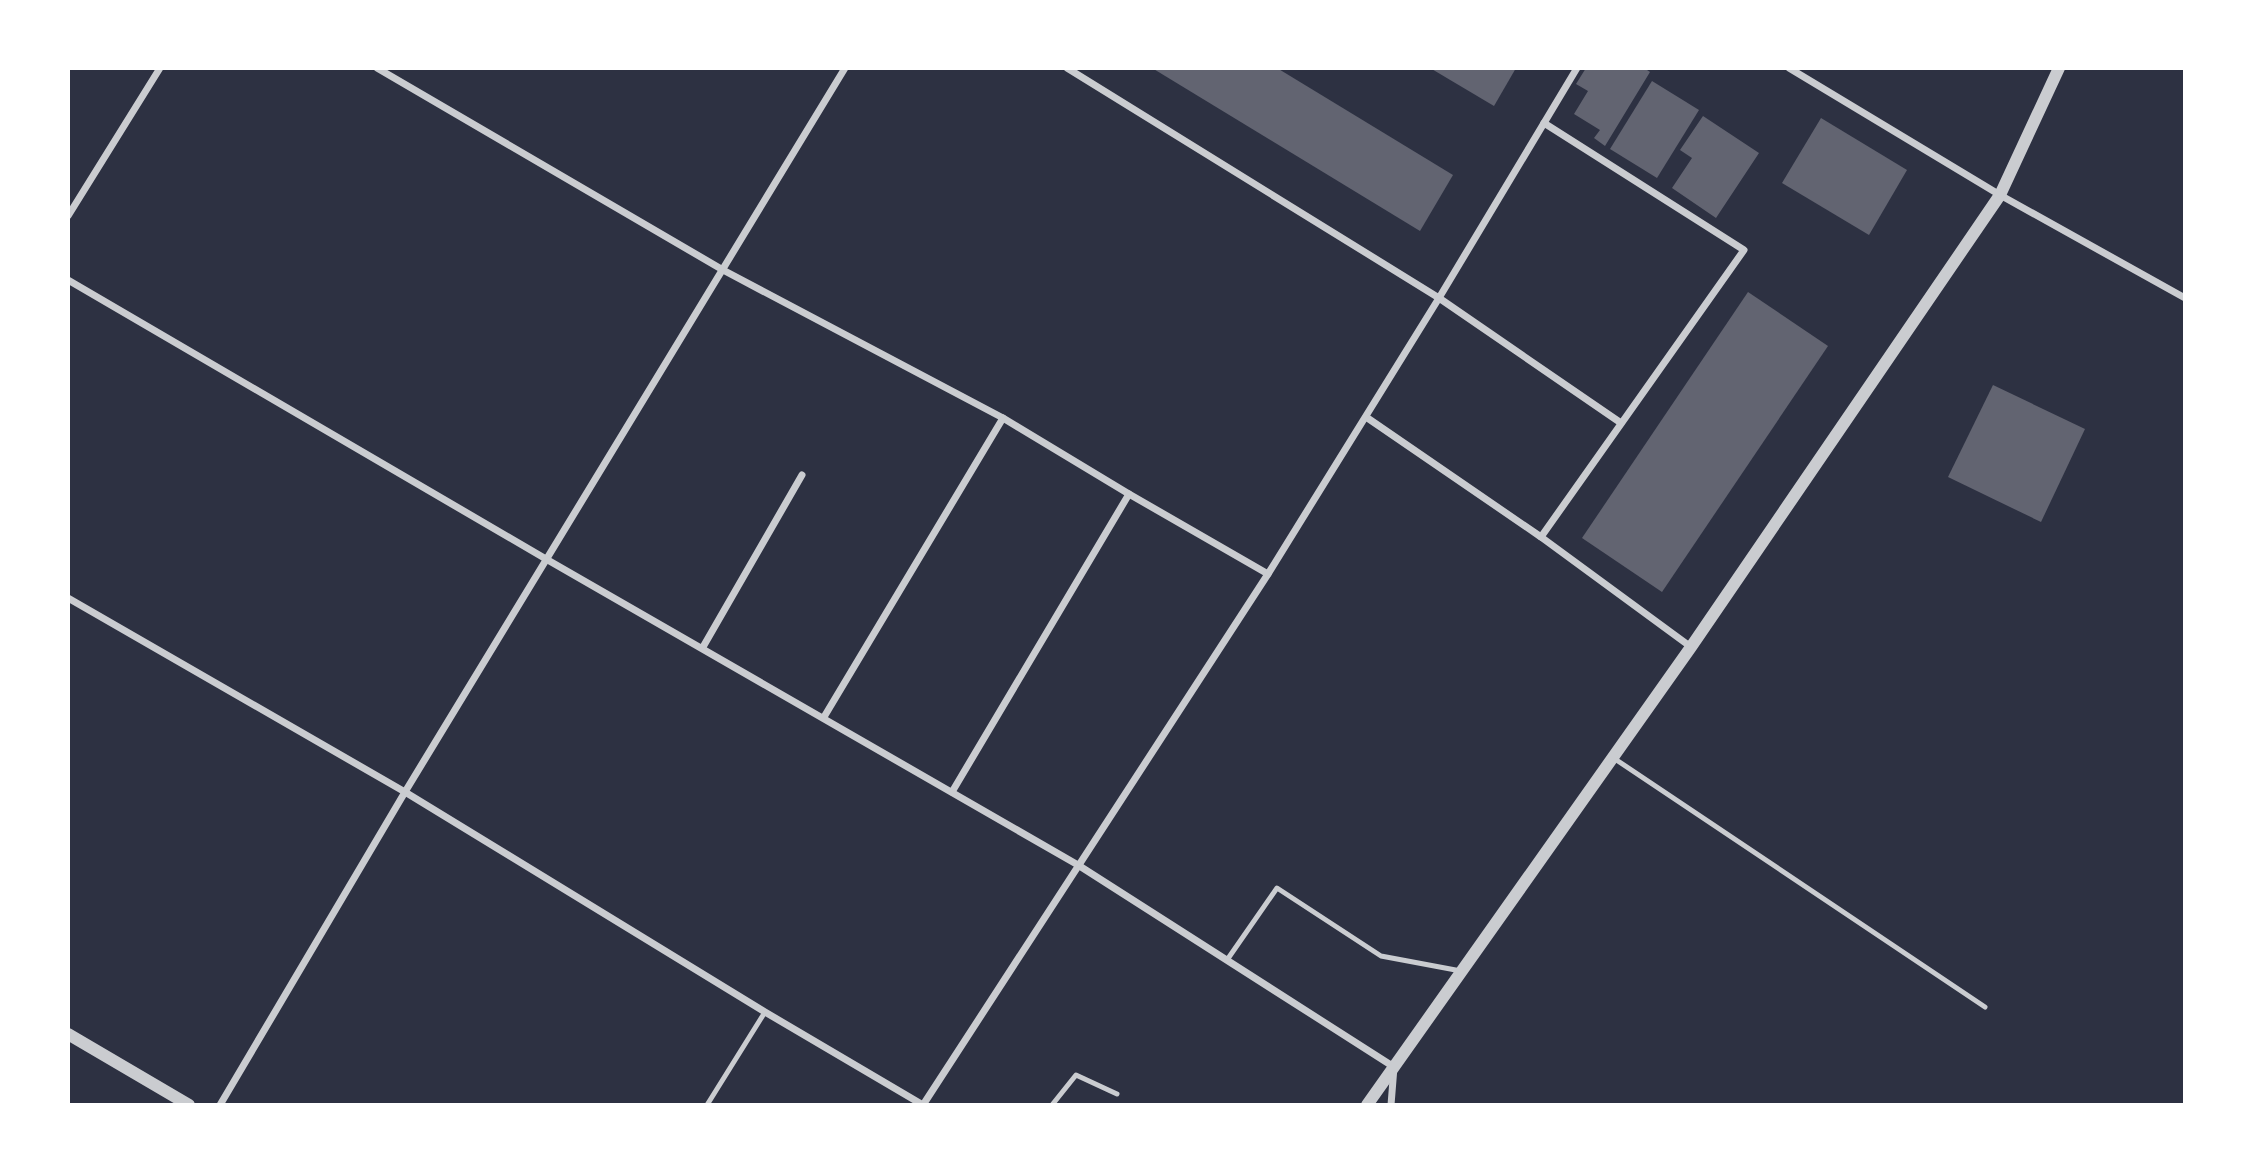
<svg xmlns="http://www.w3.org/2000/svg" width="2253" height="1173" viewBox="0 0 2253 1173" font-family="Karla,sans-serif">
	<rect width="100%" height="100%" fill="#2d3142"/>
	<!-- building -->
	<g fill="#626471">
		<path d="M1152 68H1277L1453 175 1420 231Z"/>
		<path d="M1430 68H1516L1494 106Z"/>
		<path d="M1586 68H1644L1650 72 1605 146 1594 138 1600 130 1574 114 1588 91 1576 84Z"/>
		<path d="M1652 81 1699 110 1657 178 1610 149Z"/>
		<path d="M1703 116 1759 153 1716 218 1672 188 1692 158 1680 150Z"/>
		<path d="M1821 118 1907 170 1869 235 1782 183Z"/>
		<path d="M1748 292 1828 346 1662 592 1582 538Z"/>
		<path d="M1993 385 2085 429 2041 522 1948 477Z"/>
	</g>
	<g fill="none" stroke-linecap="round" stroke-linejoin="round">
		<!-- service -->
		<g stroke="#caccd0" stroke-width="5">
			<path d="M1612 757 1985 1007"/>
			<path d="M1227 960 1277 888 1381 956 1461 971"/>
			<path d="M707 1105 765 1012"/>
			<path d="M1052 1105 1076 1075 1117 1094"/>
		</g>
		<!-- minor -->
		<g stroke="#caccd0" stroke-width="7">
			<path d="M377 68 723 270 1003 418 1129 494 1268 574"/>
			<path d="M1067 68 1439 298 1621 423"/>
			<path d="M1789 68 2000 195 2185 298"/>
			<path d="M68 216 160 68"/>
			<path d="M68 280 546 559 1078 865 1394 1067 1391 1105"/>
			<path d="M1366 417 1541 537 1691 647"/>
			<path d="M1541 537 1744 250 1544 123"/>
			<path d="M68 598 405 792 765 1012 923 1105"/>
			<path d="M703 647 802 475"/>
			<path d="M824 717 1003 418"/>
			<path d="M952 792 1129 494"/>
			<path d="M220 1105 405 792 845 68"/>
			<path d="M923 1105 1268 574 1439 298 1577 68"/>
		</g>
		<!-- tertiary -->
		<g stroke="#caccd0" stroke-width="12">
			<path d="M68 1034 189 1105"/>
			<path d="M1367 1105 1691 647 2000 195 2059 68"/>
		</g>
	</g>
	<!-- border -->
	<rect width="2253" height="1173" fill="none" stroke="#ffffff" stroke-width="140"/>
</svg>
